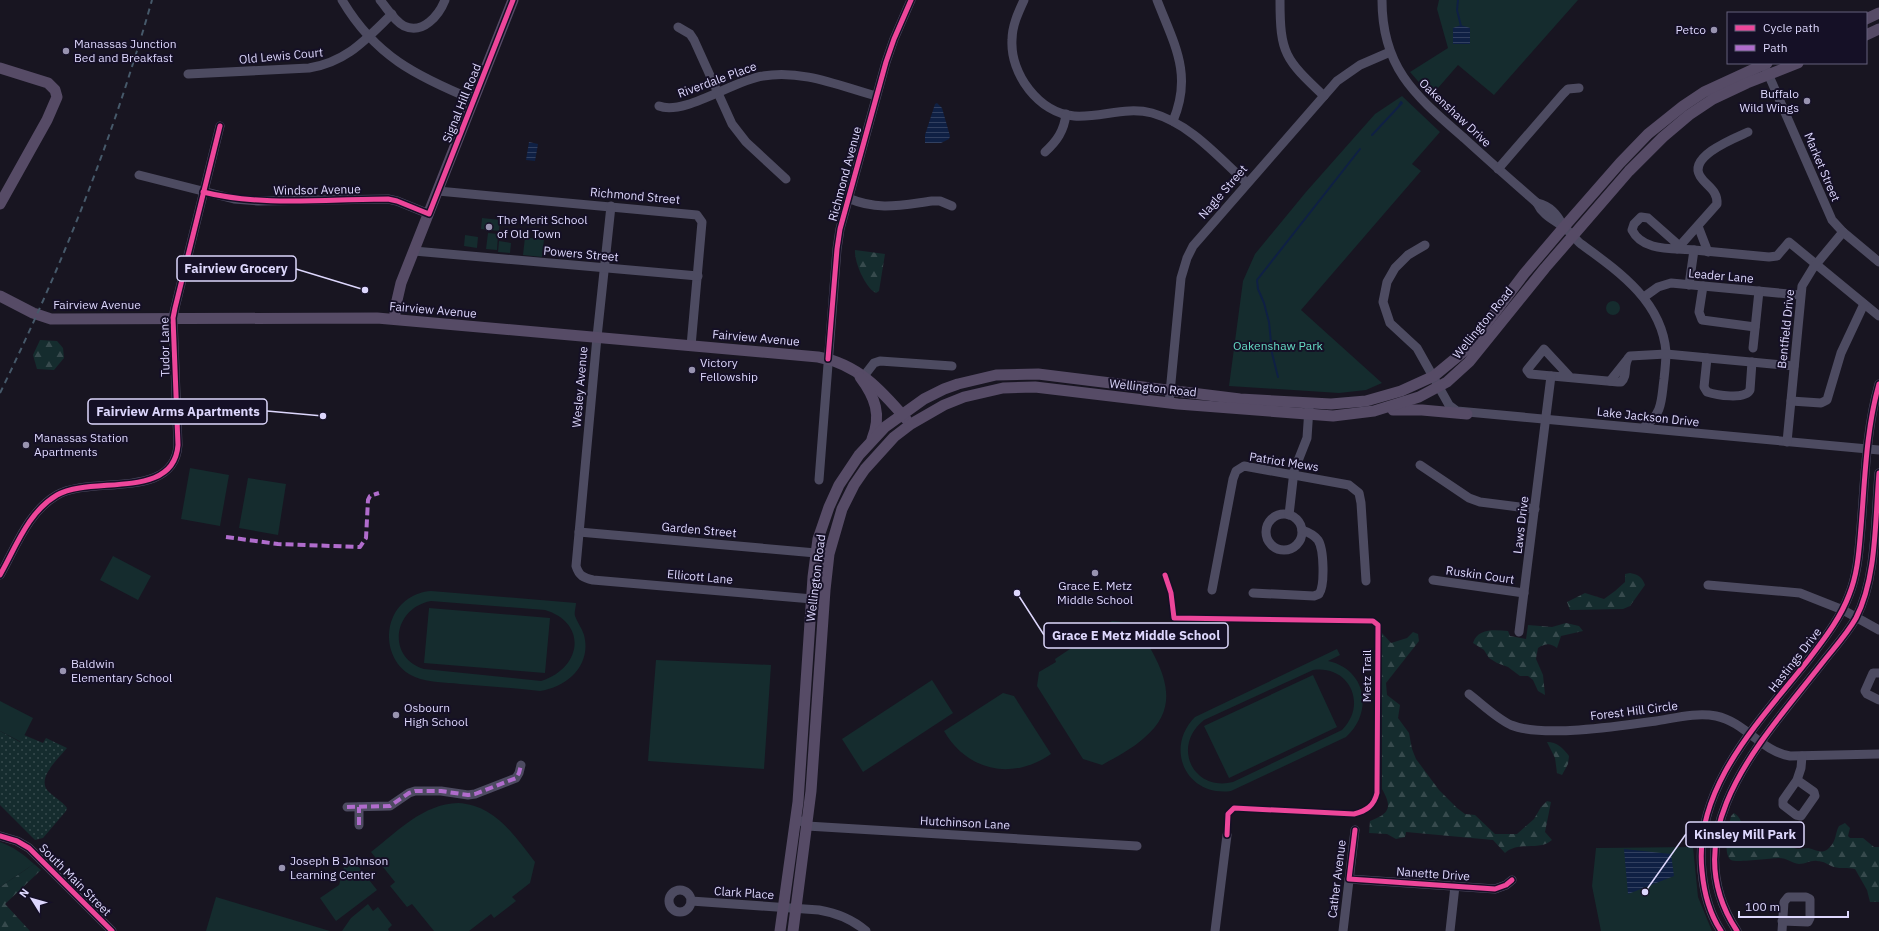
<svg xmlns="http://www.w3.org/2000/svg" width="1879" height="931" viewBox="0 0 1879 931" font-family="'IBM Plex Sans',sans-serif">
	<defs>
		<pattern id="grass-dots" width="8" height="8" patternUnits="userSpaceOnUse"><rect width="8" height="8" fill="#152c2e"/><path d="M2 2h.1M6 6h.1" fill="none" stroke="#374a4d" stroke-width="1.8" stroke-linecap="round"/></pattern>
		<pattern id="forest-firs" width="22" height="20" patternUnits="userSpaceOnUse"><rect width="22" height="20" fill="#152c2e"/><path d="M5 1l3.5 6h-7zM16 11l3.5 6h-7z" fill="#374a4d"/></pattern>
		<pattern id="water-rules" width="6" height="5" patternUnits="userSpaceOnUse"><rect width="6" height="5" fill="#0f2044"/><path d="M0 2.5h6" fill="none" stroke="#324060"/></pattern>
	</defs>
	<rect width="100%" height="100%" fill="#181521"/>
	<!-- grass -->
	<path fill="url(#grass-dots)" d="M0 731 20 742 24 735 43 743 46 738 67 748C59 758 36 778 48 791 54 797 62 801 67 808L66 811 43 838 35 840 0 805Z"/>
	<!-- forest -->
	<g fill="url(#forest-firs)">
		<path d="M855 250 885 254 879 291 876 293C866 289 854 262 855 250Z"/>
		<path d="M40 340 57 341 63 348 64 358 54 370 37 369 33 355Z"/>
		<path d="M1630 573C1639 575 1642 577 1645 585L1630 606 1623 609 1570 610 1567 602 1585 593 1604 599 1615 591 1625 582V574Z"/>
		<path d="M1566 623 1579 626 1583 631 1561 636 1557 648C1550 643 1546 643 1538 648L1536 659 1543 675 1545 695 1538 691 1533 680 1528 676H1520L1508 667 1497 663 1489 658 1484 650 1473 643C1478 628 1494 630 1508 631L1510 636 1526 639 1528 625 1552 627Z"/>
		<path d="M1413 632 1418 634 1419 641 1386 683 1387 695 1400 705 1398 718 1409 733 1412 749 1416 759 1439 790 1457 808 1465 814 1475 815 1495 834H1517L1534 819 1541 807 1547 801 1551 802 1545 832 1552 840C1538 852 1519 840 1505 853L1493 840 1406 832 1405 837 1396 839 1387 834 1369 833 1370 821C1389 814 1393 808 1382 789V633L1391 643 1407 638Z"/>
		<path d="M1547 742C1557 742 1563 748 1569 756L1568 764 1562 775 1557 773 1555 758Z"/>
		<path d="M1734 813C1741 817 1741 824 1746 829 1752 836 1762 840 1770 845 1780 843 1789 847 1798 849 1802 849 1805 848 1808 848 1818 850 1824 857 1833 843 1836 838 1836 831 1839 826L1845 823 1850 828 1848 836 1850 838H1863L1874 847H1879V902H1870L1867 890 1855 869C1848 867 1841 869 1834 867 1828 865 1824 861 1817 861 1811 860 1806 864 1799 864 1792 863 1787 858 1779 858 1771 858 1736 863 1731 860 1722 854 1729 825 1731 816Z"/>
		<path d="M34 864 41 870 5 904 30 931H0V887Z"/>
	</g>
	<!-- green -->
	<g fill="#152c2e" fill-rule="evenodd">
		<path d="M1439 0H1578L1494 95 1458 65 1431 96 1410 72 1448 48 1437 9Z"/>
		<path d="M1402 96 1440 132 1412 164 1421 171 1301 310 1382 383 1366 390 1339 393 1229 386 1243 281 1255 254 1306 192 1375 114Z"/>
		<path d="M482 218 500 220 499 231 481 229Z"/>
		<path d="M488 233 498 234 497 250 486 249Z"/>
		<path d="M465 235 478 237 477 248 464 246Z"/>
		<path d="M525 237 544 240 542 257 523 255Z"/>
		<path d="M499 241 511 243 510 253 498 252Z"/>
		<circle cx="1613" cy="308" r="7"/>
		<path d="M190 468 229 475 220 526 181 519Z"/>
		<path d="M248 478 286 484 278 535 239 528Z"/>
		<path d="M113 556 151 576 138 600 100 580Z"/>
		<path d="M431 591 576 603C576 607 574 612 575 616 577 622 582 628 584 635 592 665 567 687 540 691 513 688 487 686 460 684 445 682 429 683 415 677 392 668 383 639 393 617 400 602 414 592 431 591ZM431 601 545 610C588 623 582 668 541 681L424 669C386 657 393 608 431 601Z"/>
		<path d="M429 608 550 618 545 673 424 663Z"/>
		<path d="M1112 621 1135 623C1157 659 1188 702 1144 738 1132 749 1116 757 1102 765L1083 759 1037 686 1039 672 1056 662 1055 659Z"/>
		<path d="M1337 649 1340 655 1328 661C1366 669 1374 712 1346 737L1231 791C1186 797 1164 748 1195 717ZM1313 670C1349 665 1368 704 1342 730L1233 782C1193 792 1171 746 1204 720Z"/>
		<path d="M656 660 771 665 764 769 648 761Z"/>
		<path d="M1313 675 1337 727 1229 778 1204 726Z"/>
		<path d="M932 680 953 713 863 772 842 739Z"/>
		<path d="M1003 693 1014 696 1051 754C1012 781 967 771 944 731Z"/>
		<path d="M0 701 33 718 21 742 0 731Z"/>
		<path d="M458 803C495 805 514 835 535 862L530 883 512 897 516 901 494 918 491 914 469 931H434L412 904 407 907 390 886 395 882 371 852C398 831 423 804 458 803Z"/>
		<path d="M0 842C14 847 23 854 34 864L0 887Z"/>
		<path d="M1693 847 1698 897 1712 931H1601L1592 886 1596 848Z"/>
		<path d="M354 861 377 890 336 921 320 898 339 885 344 867 347 868Z"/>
		<path d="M216 897 330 931H206Z"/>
		<path d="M368 904 373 911 378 907 392 925 388 929 389 931H342L351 918Z"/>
	</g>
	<!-- water -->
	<g fill="url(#water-rules)">
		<path d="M1461 25 1470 28V44H1453V28Z"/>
		<path d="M937 103 942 108 950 136 949 139 941 143H925V135L935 104Z"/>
		<path d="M529 142 538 144 535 161 526 160Z"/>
		<path d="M1624 849 1671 854 1674 876 1628 894Z"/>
	</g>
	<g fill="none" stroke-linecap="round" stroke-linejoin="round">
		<!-- stream -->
		<g stroke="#0f2044" stroke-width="2">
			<path d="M1458 0 1457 10 1461 26"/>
			<path d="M1399 106 1401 102"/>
			<path d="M1372 135 1402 103"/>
			<path d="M1278 377 1272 353 1269 322 1264 303 1258 289 1257 280 1360 149"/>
		</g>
		<!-- minor -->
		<g stroke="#4d4b61" stroke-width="9">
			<path d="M342 0C375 56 416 76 474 100"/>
			<path d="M380 0C387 8 394 21 404 26 423 35 439 15 445 0"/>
			<path d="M1024 0C1018 13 1012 26 1012 40 1010 74 1039 113 1074 116 1101 118 1125 106 1152 113 1191 124 1218 157 1247 183"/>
			<path d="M1157 0C1174 44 1193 74 1173 121"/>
			<path d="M1280 0C1280 54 1285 59 1324 96"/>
			<path d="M1382 0C1382 69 1416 96 1464 138 1488 160 1512 181 1537 203 1543 216 1555 220 1566 229 1571 233 1575 239 1581 244 1618 271 1662 301 1666 352 1666 361 1665 370 1664 379 1661 401 1663 413 1644 427"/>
			<path d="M678 27 690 34 694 40 732 124 746 142 786 179"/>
			<path d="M1766 69 1832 220 1843 232 1879 262"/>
			<path d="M188 74 309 68C347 62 366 39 392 14"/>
			<path d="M659 106C684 116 734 80 763 76 801 69 840 86 876 96"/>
			<path d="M1045 152C1057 141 1064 131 1066 114"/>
			<path d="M1498 169 1563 94 1568 89 1579 88"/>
			<path d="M139 175 234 199 258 201 388 199 397 201 429 214"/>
			<path d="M438 191 697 215 702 222 691 346"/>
			<path d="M848 198C878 211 901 205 932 201H940L952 206"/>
			<path d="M1537 203C1550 206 1557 214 1563 226"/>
			<path d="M611 206 597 337 576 566C579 576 584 578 593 580L824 600"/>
			<path d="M1698 226 1708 252"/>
			<path d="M1425 245 1408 255 1395 268 1387 282 1383 302 1390 323 1417 348 1449 405 1457 411 1879 450"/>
			<path d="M1677 249 1717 204C1718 190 1706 186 1700 176 1688 156 1735 138 1748 132"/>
			<path d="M1683 249 1648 218 1641 217 1634 224 1632 230C1643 252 1673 248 1694 250L1769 257 1777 256 1789 242 1879 316"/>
			<path d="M414 251 698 276"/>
			<path d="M1689 285 1694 250"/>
			<path d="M1703 286 1699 312 1702 320 1755 327"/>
			<path d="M1644 297 1658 287 1671 283 1800 295"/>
			<path d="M1753 348 1759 291"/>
			<path d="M1707 358 1704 387 1707 392C1716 395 1745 400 1750 390L1752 362"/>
			<path d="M864 376 874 363 880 361 952 366"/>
			<path d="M1570 377 1544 349 1527 370 1530 374 1618 382H1621C1629 375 1622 363 1630 356L1666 354 1794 366"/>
			<path d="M1610 381 1626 361"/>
			<path d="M1791 401 1821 403 1827 400 1841 353 1864 304"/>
			<path d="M1169 403 1181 278 1187 258 1193 246 1337 81 1360 65 1390 52"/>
			<path d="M1787 442 1802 286 1813 268 1843 232"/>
			<path d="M1420 465 1469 498 1480 502 1535 509"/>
			<path d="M819 480 837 249 840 229 886 62 894 39 911 0"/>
			<circle cx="1284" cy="532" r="18"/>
			<path d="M1289 515 1294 471 1307 438 1309 408"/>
			<path d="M579 532 816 553"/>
			<path d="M0 575C16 547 28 512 57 495 91 475 174 501 178 445L173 318 175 308 220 126"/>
			<path d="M1433 580 1524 593"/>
			<path d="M1708 585 1800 593 1843 610 1879 630"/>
			<path d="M1212 590 1233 479 1236 471 1244 466 1349 485 1359 493 1361 503 1366 581"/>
			<path d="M1253 593 1314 596 1319 594C1325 586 1324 549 1318 540 1314 535 1308 532 1302 530"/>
			<path d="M1519 632 1551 376"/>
			<path d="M1879 673H1873L1865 691 1867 694 1879 700"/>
			<path d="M1469 694C1482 704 1496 718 1511 725 1542 738 1621 726 1656 721 1675 718 1697 712 1716 716 1745 722 1761 751 1790 756L1879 754"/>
			<path d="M1797 780 1783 800V805L1796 815 1801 816 1815 796 1814 792 1797 780 1801 768 1802 756"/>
			<path d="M347 807 390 806 409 793 415 791H441L468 795 475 794 516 778 519 773 521 765"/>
			<path d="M802 821 807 826 1137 846"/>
			<path d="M359 825V807"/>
			<path d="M0 836 17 841 29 848 112 931"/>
			<path d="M1349 879 1495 889 1506 885 1512 880"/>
			<circle cx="680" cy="901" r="11"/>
			<path d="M691 901 819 910C837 913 852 919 866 931"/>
			<path d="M1215 931 1227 835"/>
			<path d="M1343 931 1355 830"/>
			<path d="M1450 931 1455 886"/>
			<path d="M1721 931C1709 913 1704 893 1702 871 1693 787 1761 720 1809 659 1824 639 1840 619 1849 595 1858 573 1859 550 1861 527 1865 479 1866 430 1879 384"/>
			<path d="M1737 931C1671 831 1765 737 1823 662 1834 648 1847 634 1856 618 1877 577 1875 519 1879 473"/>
			<path d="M1782 931 1784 902 1788 897H1806L1810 899V918L1808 922 1782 921"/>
		</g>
		<!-- major -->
		<g stroke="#564b66" stroke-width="11">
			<path d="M1866 19 1879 13"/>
			<path d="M1866 35 1879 29"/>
			<path d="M0 68 48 83 55 90 57 97 47 120 0 204"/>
			<path d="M0 296 33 313 51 319 377 318 818 357C858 364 881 390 906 419"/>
			<path d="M395 319V309L401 283 513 0"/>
			<path d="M860 377C875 397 882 415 872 439"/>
			<path d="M1393 410H1422L1467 414"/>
			<path d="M780 931 798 802 813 577 818 539 829 507 839 485 859 455 885 427 924 399 944 389 958 384 996 375 1038 374 1240 399 1331 404 1366 401 1401 391 1434 376 1468 348 1524 274 1564 227 1620 163 1648 134 1683 106 1704 92 1767 63"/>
			<path d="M793 931 811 791 825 590 829 554 842 509 854 485 865 469 894 437 911 424 944 405 964 397 1003 388 1035 387 1178 404 1333 416 1374 411 1419 397 1447 382 1469 362 1545 268 1629 171 1663 137 1689 115 1713 99 1747 83 1798 63"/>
		</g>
		<!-- rail -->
		<path stroke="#46596a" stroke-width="2" stroke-dasharray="6 5" stroke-linecap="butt" d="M0 393C63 264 113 138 152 0"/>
		<!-- quiet -->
		<g stroke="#b06ccc" stroke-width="4" stroke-dasharray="8 4" stroke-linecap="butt">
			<path d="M226 537 278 544 360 547 366 538 368 500 370 496 379 493"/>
			<path d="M347 807 390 806 409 793 415 791H441L468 795 475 794 516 778 519 773 521 765"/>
			<path d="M359 825V807"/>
		</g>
		<!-- cycleway casing -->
		<g stroke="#151026" stroke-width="8">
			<g id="cycleway">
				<path d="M203 192C263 207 327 199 388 199L397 201 429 214 513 0"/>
				<path d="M828 359 837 249 840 229 886 62 894 39 911 0"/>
				<path d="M0 575C16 547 28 512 57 495 91 475 174 501 178 445L173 318 175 308 220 126"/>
				<path d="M1165 575 1171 593 1174 618 1373 621 1378 625 1377 793C1374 806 1366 811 1354 814L1234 808 1228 814 1227 835"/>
				<path d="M1355 830 1349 879 1495 889 1506 885 1512 880"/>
				<path d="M0 836 17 841 29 848 112 931"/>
				<path d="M1721 931C1709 913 1704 893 1702 871 1693 787 1761 720 1809 659 1824 639 1840 619 1849 595 1858 573 1859 550 1861 527 1865 479 1866 430 1879 384"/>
				<path d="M1737 931C1671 831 1765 737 1823 662 1834 648 1847 634 1856 618 1877 577 1875 519 1879 473"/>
			</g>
		</g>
		<!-- cycleway -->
		<use href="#cycleway" stroke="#ed469a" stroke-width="5"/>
	</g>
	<!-- markers -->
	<g fill="#9893b0" stroke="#151026" stroke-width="1.5">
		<circle cx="1714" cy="30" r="4"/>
		<circle cx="66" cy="51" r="4"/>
		<circle cx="1807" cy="101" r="4"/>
		<circle cx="489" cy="227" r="4"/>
		<circle cx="692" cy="370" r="4"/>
		<circle cx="26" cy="445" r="4"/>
		<circle cx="1095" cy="573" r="4"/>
		<circle cx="63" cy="671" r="4"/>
		<circle cx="396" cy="715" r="4"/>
		<circle cx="282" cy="868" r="4"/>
	</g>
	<g text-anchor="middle" stroke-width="4" stroke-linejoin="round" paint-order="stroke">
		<!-- poi labels -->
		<g font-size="12" fill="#ddd7fd" stroke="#151026" text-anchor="start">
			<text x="1706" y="34" text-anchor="end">Petco</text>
			<text x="74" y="48">Manassas Junction<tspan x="74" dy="14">Bed and Breakfast</tspan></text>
			<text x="1799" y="98" text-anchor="end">Buffalo<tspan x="1799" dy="14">Wild Wings</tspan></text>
			<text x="497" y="224">The Merit School<tspan x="497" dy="14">of Old Town</tspan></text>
			<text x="700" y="367">Victory<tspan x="700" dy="14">Fellowship</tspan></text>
			<text x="34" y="442">Manassas Station<tspan x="34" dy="14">Apartments</tspan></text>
			<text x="1095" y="590" text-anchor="middle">Grace E. Metz<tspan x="1095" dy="14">Middle School</tspan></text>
			<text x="71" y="668">Baldwin<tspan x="71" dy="14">Elementary School</tspan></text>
			<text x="404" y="712">Osbourn<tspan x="404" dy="14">High School</tspan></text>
			<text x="290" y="865">Joseph B Johnson<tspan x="290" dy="14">Learning Center</tspan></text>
		</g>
		<!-- street labels -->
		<g font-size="12" fill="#ddd7fd" stroke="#151026">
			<text transform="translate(281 56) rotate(-5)" y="4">Old Lewis Court</text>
			<text transform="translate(717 80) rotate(-20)" y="4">Riverdale Place</text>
			<text transform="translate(462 103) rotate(-68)" y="4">Signal Hill Road</text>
			<text transform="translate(1455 113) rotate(43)" y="4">Oakenshaw Drive</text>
			<text transform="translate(1822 167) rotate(67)" y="4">Market Street</text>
			<text transform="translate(845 174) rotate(-75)" y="4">Richmond Avenue</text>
			<text transform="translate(317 190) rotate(-1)" y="4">Windsor Avenue</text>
			<text transform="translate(1223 192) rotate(-49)" y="4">Nagle Street</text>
			<text transform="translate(635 196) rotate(5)" y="4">Richmond Street</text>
			<text transform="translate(581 254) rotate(5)" y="4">Powers Street</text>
			<text transform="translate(1721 276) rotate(5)" y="4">Leader Lane</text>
			<text x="97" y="309">Fairview Avenue</text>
			<text transform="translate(433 310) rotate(5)" y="4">Fairview Avenue</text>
			<text transform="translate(1483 323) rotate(-51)" y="4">Wellington Road</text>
			<text transform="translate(1786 329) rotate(-84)" y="4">Bentfield Drive</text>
			<text transform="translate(756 338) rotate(5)" y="4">Fairview Avenue</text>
			<text transform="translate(165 347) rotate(-91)" y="4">Tudor Lane</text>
			<text transform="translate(580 387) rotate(-85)" y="4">Wesley Avenue</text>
			<text transform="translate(1153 388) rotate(6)" y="4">Wellington Road</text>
			<text transform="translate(1648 417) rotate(6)" y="4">Lake Jackson Drive</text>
			<text transform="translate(1284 462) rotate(9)" y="4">Patriot Mews</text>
			<text transform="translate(1521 525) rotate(-83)" y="4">Laws Drive</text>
			<text transform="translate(699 530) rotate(5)" y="4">Garden Street</text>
			<text transform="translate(1480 575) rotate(8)" y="4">Ruskin Court</text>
			<text transform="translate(700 577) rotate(5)" y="4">Ellicott Lane</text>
			<text transform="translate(816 578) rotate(-83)" y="4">Wellington Road</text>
			<text transform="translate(1795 660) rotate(-52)" y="4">Hastings Drive</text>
			<text transform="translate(1367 676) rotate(-90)" y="4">Metz Trail</text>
			<text transform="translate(1634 711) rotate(-7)" y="4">Forest Hill Circle</text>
			<text transform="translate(965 823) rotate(3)" y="4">Hutchinson Lane</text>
			<text transform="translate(1433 874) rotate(4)" y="4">Nanette Drive</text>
			<text transform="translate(1337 879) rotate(-83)" y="4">Cather Avenue</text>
			<text transform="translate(75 880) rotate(45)" y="4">South Main Street</text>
			<text transform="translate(744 893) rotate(4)" y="4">Clark Place</text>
		</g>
		<!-- park labels -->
		<g font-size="12" fill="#65dbc4" stroke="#151026">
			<text x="1278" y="350">Oakenshaw Park</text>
		</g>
	</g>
	<!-- callouts -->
	<path fill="none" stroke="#ddd7fd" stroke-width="1.5" d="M365 290L296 269M323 416L267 411M1017 593L1044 635M1645 892L1686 834"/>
	<g fill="#ddd7fd" stroke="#151026" stroke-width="1.5">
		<circle cx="365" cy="290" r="4"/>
		<circle cx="323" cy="416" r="4"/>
		<circle cx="1017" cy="593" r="4"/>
		<circle cx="1645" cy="892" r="4"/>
	</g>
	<g fill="#151026" stroke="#ddd7fd" stroke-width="1.5">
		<rect x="177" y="256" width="119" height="25" rx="4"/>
		<rect x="88" y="399" width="179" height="25" rx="4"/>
		<rect x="1044" y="623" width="184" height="25" rx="4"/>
		<rect x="1686" y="822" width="118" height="25" rx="4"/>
	</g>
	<g font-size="13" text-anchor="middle" font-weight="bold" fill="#ddd7fd">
		<text x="236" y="273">Fairview Grocery</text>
		<text x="178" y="416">Fairview Arms Apartments</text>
		<text x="1136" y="640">Grace E Metz Middle School</text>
		<text x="1745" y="839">Kinsley Mill Park</text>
	</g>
	<!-- legend -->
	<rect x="1727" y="12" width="140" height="52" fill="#151026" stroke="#65607c"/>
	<rect x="1735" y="25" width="20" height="6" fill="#ed469a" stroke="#65607c"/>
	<text x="1763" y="32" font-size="12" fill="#ddd7fd">Cycle path</text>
	<rect x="1735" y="45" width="20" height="6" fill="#b06ccc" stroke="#65607c"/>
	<text x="1763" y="52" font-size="12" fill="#ddd7fd">Path</text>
	<!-- north arrow -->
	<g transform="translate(32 899) rotate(307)" stroke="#151026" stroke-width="3" paint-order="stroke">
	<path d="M0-3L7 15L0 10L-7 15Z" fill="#ddd7fd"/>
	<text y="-6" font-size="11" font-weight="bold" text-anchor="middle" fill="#ddd7fd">N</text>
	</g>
	<!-- scale -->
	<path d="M1739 911v6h109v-6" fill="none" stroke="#ddd7fd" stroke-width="2"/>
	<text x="1745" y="911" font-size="12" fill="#ddd7fd" stroke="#151026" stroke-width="3" paint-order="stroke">100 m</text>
</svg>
